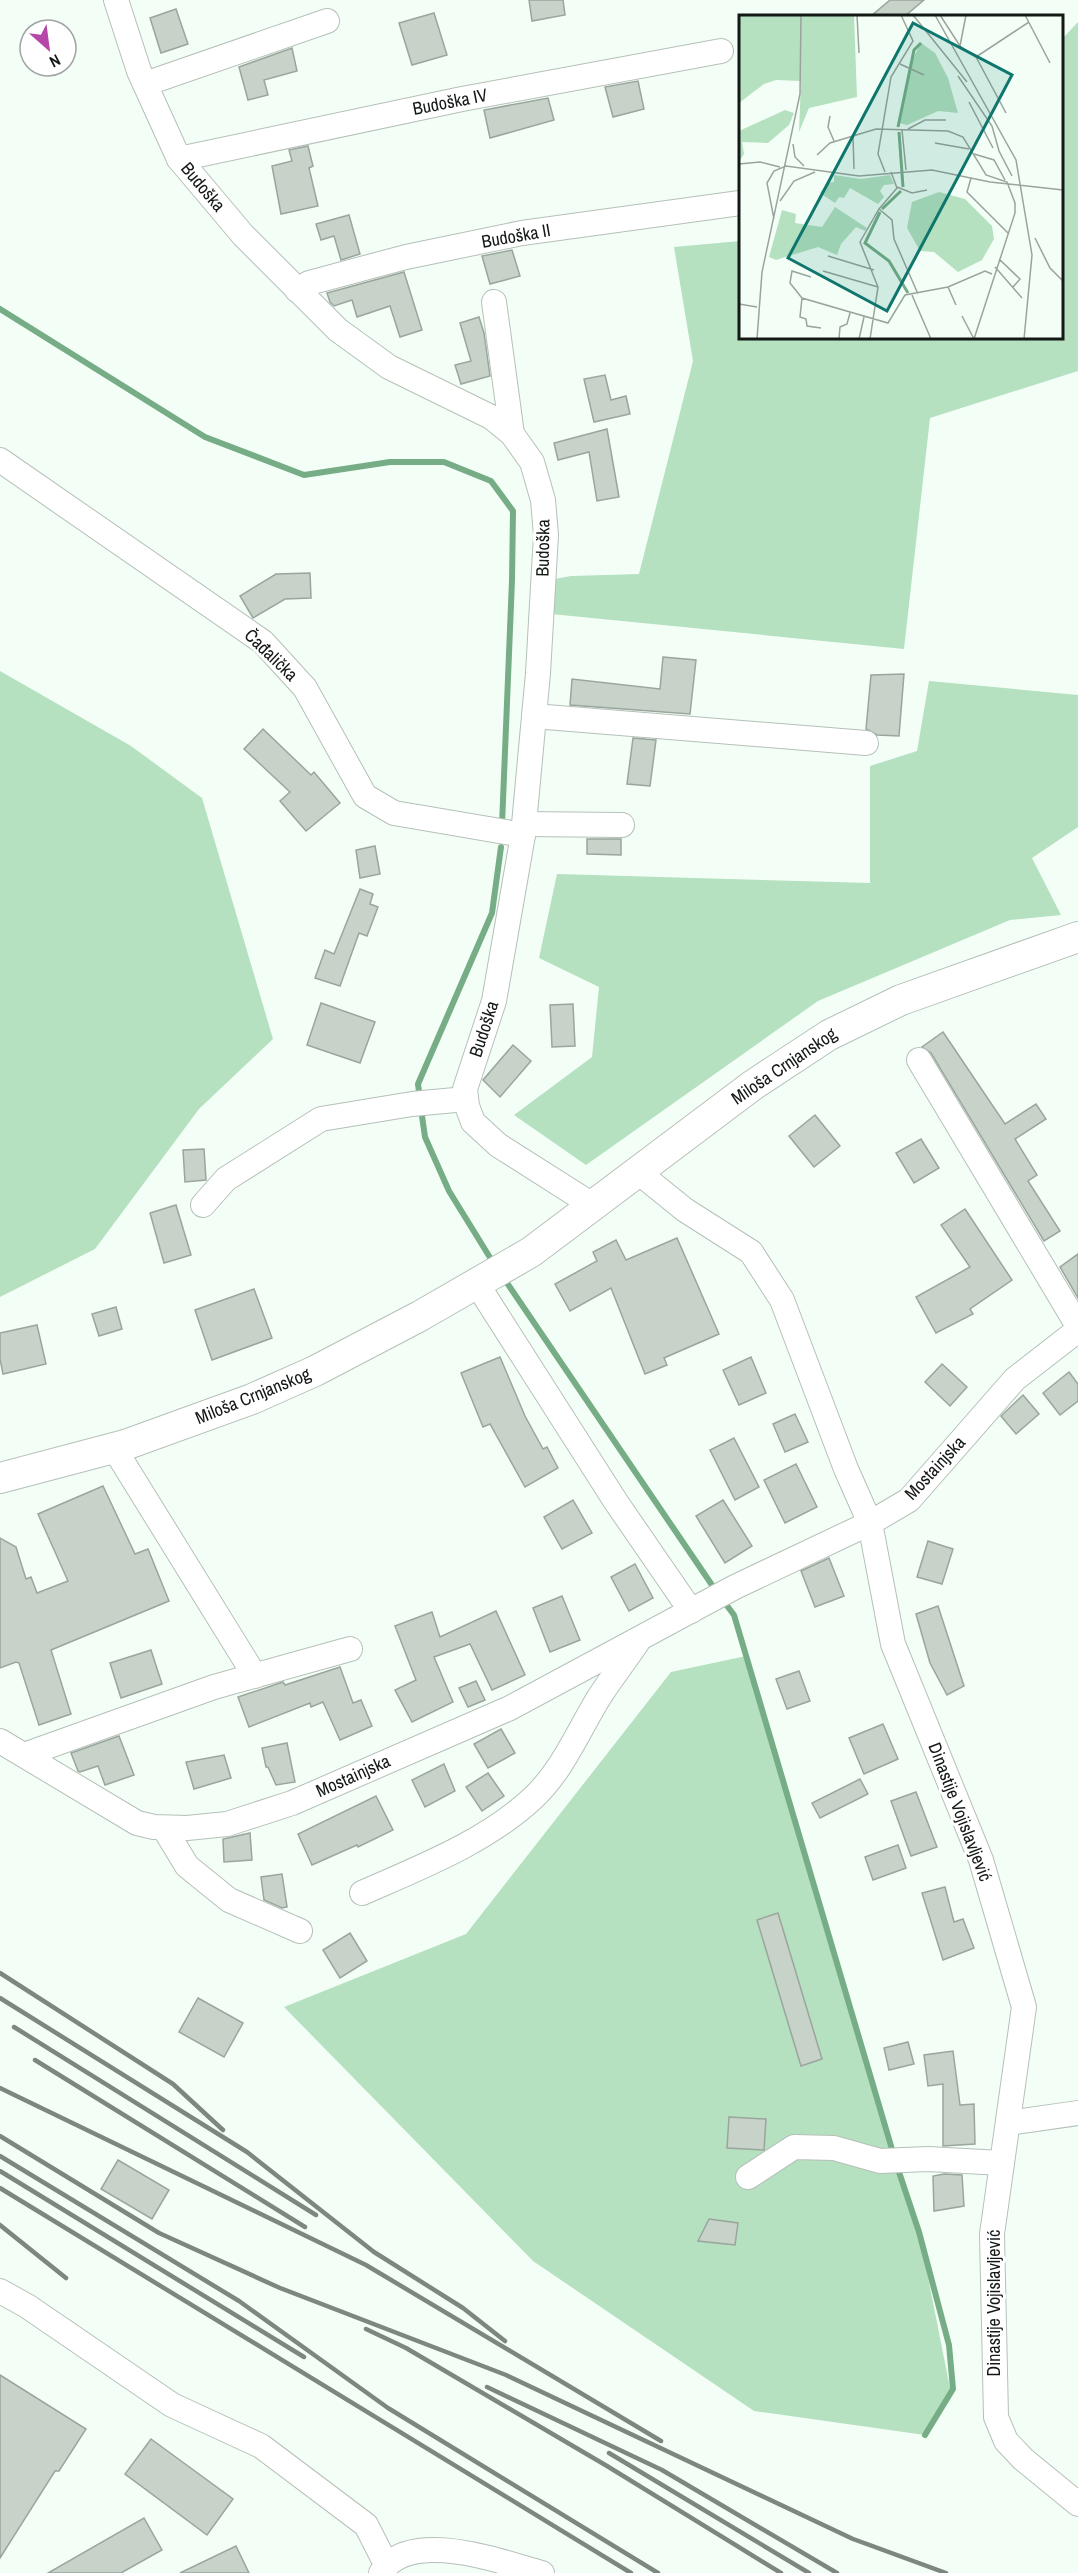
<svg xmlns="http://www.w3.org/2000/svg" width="1078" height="2573" viewBox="0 0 1078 2573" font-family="'Archivo Narrow',sans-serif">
	<rect width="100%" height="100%" fill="#f3fff6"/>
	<!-- green -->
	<g fill="#b5e1c0">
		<path d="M1078 22V371L930 418 904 649 541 613 543 581 571 576 639 574 693 361 674 247 740 241V338H1062V39Z"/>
		<path d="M0 671 131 746 202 798 273 1039 199 1109 95 1249 0 1297Z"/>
		<path d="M929 681 1078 695V827L1032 858 1061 915 1010 920 818 1001 586 1165 514 1115 592 1057 599 987 539 958 557 874 870 883V766L917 751Z"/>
		<path d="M746 1656 868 2070 919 2232 951 2393 925 2435 754 2411 533 2261 284 2007 466 1934 671 1672Z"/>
	</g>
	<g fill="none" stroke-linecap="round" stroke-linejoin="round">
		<!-- stream -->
		<g stroke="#77ad86" stroke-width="6">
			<path d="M0 309 205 437 304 475 390 462H444L491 481 513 511 512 580 502 825"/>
			<path d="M420 1099 418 1084 492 913 501 847"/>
			<path d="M421 1109 425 1137 449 1191 494 1264"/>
			<path d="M503 1277 716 1591"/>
			<path d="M722 1599 734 1615 894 2156"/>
			<path d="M897 2166 919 2232 949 2345 953 2389 925 2435"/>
		</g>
	</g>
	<!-- building -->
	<g fill="#c7d2c9" stroke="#9aa59d" stroke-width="1.5">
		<path d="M529 0H563L565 15 532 21Z"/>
		<path d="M890 0H924L905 16H871Z"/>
		<path d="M176 9 188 44 161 53 150 18Z"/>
		<path d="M434 13 447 55 412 65 399 23Z"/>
		<path d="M292 48 297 71 264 80 268 95 248 100 239 67Z"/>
		<path d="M638 81 644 109 613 117 605 87Z"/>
		<path d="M548 98 554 120 490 138 484 110Z"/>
		<path d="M308 146 313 166 309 168 318 206 281 214 272 166 292 161 289 150Z"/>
		<path d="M349 215 360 254 341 260 334 236 321 240 316 224Z"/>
		<path d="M512 250 520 276 490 284 482 256Z"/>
		<path d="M404 272 422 330 400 337 390 306 357 317 352 300 334 306 330 302 327 293Z"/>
		<path d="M479 317 484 333 490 376 461 384 455 365 471 361 460 323Z"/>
		<path d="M605 375 611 400 626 396 630 414 594 422 584 379Z"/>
		<path d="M607 429 619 497 597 501 589 452 558 460 554 443Z"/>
		<path d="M310 573 311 598 285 599 253 618 240 596 276 574Z"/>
		<path d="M663 657 696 660 690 714 570 705 572 679 660 689Z"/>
		<path d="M904 674 899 736 877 735 866 729 871 675Z"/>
		<path d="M263 729 311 775 314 772 340 803 306 831 280 801 290 792 244 749Z"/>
		<path d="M633 738 656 740 650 786 627 784Z"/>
		<path d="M587 839H621V855L587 854Z"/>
		<path d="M375 846 380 874 360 878 356 850Z"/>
		<path d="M360 889 373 894 370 904 378 907 367 936 359 933 340 986 315 978 325 950 334 954Z"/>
		<path d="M321 1003 375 1022 360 1063 307 1045Z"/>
		<path d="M573 1004 575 1046 552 1047 550 1005Z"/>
		<path d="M943 1032 1005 1124 1036 1104 1046 1119 1015 1139 1037 1175 1028 1181 1060 1231 1044 1241 931 1053 922 1047Z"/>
		<path d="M513 1045 531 1061 500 1097 483 1080Z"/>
		<path d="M815 1115 840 1146 814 1167 789 1136Z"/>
		<path d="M921 1139 939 1168 914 1183 896 1153Z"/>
		<path d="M204 1149 206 1180 185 1182 183 1150Z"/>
		<path d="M176 1205 191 1255 164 1263 150 1213Z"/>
		<path d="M965 1209 1012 1280 970 1309 973 1314 936 1333 916 1297 970 1267 941 1225Z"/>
		<path d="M677 1238 719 1334 664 1358 667 1365 645 1374 611 1288 570 1311 555 1284 597 1261 593 1252 616 1240 626 1260Z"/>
		<path d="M1078 1254V1298L1060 1267Z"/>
		<path d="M254 1289 272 1338 212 1360 195 1310Z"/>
		<path d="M116 1307 122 1329 99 1336 92 1314Z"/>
		<path d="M37 1325 46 1364 3 1374 0 1359V1333Z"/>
		<path d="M500 1357 525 1416 543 1449 547 1447 558 1468 525 1487 490 1424 483 1427 461 1373Z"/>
		<path d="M751 1357 766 1393 739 1405 723 1370Z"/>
		<path d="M942 1364 967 1387 950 1406 925 1382Z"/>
		<path d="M1069 1372 1078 1384V1401L1060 1415 1043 1393Z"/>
		<path d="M1023 1395 1039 1414 1016 1434 1001 1416Z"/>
		<path d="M795 1414 808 1442 785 1452 773 1424Z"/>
		<path d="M734 1438 759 1487 735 1500 710 1450Z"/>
		<path d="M796 1464 817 1507 785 1523 764 1480Z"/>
		<path d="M103 1486 135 1554 148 1549 169 1601 51 1650 71 1714 39 1725 19 1663 16 1662 0 1668V1538L16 1547 26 1579 31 1577 37 1593 68 1581 38 1514Z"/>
		<path d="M573 1500 592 1533 562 1549 544 1517Z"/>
		<path d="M723 1500 752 1546 725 1563 696 1516Z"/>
		<path d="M928 1541 953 1549 942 1584 917 1577Z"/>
		<path d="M829 1558 844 1596 815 1607 801 1571Z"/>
		<path d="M635 1564 653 1598 629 1611 611 1577Z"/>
		<path d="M562 1596 580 1640 550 1652 533 1608Z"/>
		<path d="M938 1606 964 1686 947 1695 930 1663 916 1614Z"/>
		<path d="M496 1611 525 1675 492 1690 470 1644 434 1657 453 1702 412 1722 395 1690 416 1680 395 1626 432 1612 440 1637Z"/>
		<path d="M151 1650 162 1684 121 1698 110 1663Z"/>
		<path d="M340 1667 353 1703 361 1700 372 1726 340 1740 323 1702 311 1707 310 1703 249 1727 238 1697 283 1682 285 1685Z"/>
		<path d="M799 1671 810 1701 787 1709 776 1679Z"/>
		<path d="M476 1681 485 1700 468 1707 459 1688Z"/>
		<path d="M883 1724 898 1759 864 1774 849 1738Z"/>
		<path d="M501 1729 515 1753 488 1768 474 1744Z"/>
		<path d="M119 1736 134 1775 105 1785 98 1766 80 1772 78 1771 71 1753Z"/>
		<path d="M287 1743 295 1782 276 1785 268 1767H266L262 1748Z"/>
		<path d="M224 1755 231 1778 194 1789 186 1762Z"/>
		<path d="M444 1764 455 1791 425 1807 412 1780Z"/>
		<path d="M488 1773 504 1796 482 1811 466 1787Z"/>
		<path d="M860 1779 868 1794 820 1818 812 1803Z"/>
		<path d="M916 1792 937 1847 911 1856 891 1801Z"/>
		<path d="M376 1796 393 1830 358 1847 357 1845 312 1865 298 1834Z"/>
		<path d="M250 1833 252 1860 224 1862 223 1839Z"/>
		<path d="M898 1845 906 1868 873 1880 865 1857Z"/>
		<path d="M282 1874 287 1907 282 1908 264 1900 261 1877Z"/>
		<path d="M945 1887 954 1922 963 1919 974 1948 943 1960 922 1893Z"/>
		<path d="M778 1913 822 2059 801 2066 757 1920Z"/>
		<path d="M350 1933 367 1961 340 1978 323 1950Z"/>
		<path d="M198 1998 243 2023 224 2057 179 2032Z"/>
		<path d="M908 2042 914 2064 889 2070 884 2048Z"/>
		<path d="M953 2051 960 2105 974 2104 975 2144 943 2146V2084L928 2086 924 2055Z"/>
		<path d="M729 2117 766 2119 764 2150 727 2148Z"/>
		<path d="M118 2160 169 2190 152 2219 101 2189Z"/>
		<path d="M944 2174 962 2175 964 2206 934 2211 933 2176Z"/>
		<path d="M709 2219 738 2223 735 2245 698 2241Z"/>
		<path d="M0 2375 86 2429 59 2471H55L0 2558Z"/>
		<path d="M151 2439 233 2499 207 2535 125 2474Z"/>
		<path d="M144 2518 162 2550 121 2573H48Z"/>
		<path d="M236 2546 249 2573H180Z"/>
	</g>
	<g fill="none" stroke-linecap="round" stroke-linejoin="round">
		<!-- minor casing -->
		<g stroke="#b5c0b8" stroke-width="26">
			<g id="minor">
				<path d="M116 0 139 71 179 159 243 235 338 330 389 367 491 417 512 434 532 462 543 500 546 535 538 673 523 835 494 1001 465 1089 467 1106 473 1122 498 1145 594 1206"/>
				<path d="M145 84 327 21"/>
				<path d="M179 159 462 99 721 51"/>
				<path d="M297 290 309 283 406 257 522 233 740 203"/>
				<path d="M494 302 512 434"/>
				<path d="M0 460 263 642 305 688 365 796 394 813 523 835"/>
				<path d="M534 716 866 743"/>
				<path d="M524 824 622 825"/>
				<path d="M919 1060 1078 1326"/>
				<path d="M638 1172 685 1210 751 1252 782 1300 846 1469 870 1523 893 1644 981 1860 1024 2007 992 2234 996 2417 1006 2441 1023 2459 1078 2504"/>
				<path d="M203 1205 226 1179 321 1119 412 1104 466 1099"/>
				<path d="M477 1284 616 1502 691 1611"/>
				<path d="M114 1448 255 1676"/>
				<path d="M0 1741 137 1823 154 1827 187 1828 227 1824 292 1803 510 1708 735 1587 870 1523 909 1500 1015 1379 1078 1330"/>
				<path d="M24 1755 214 1687 350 1649"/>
				<path d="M164 1828 187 1866 229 1900 300 1931"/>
				<path d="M362 1893C421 1867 486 1842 533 1798 562 1771 578 1732 598 1699 610 1680 624 1662 637 1643"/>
				<path d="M1008 2123 1078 2113"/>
				<path d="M748 2177 794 2147 834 2148 880 2161 928 2159 1002 2163"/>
				<path d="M0 2291 27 2306 172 2405 261 2446 366 2525 386 2564"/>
				<path d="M381 2573C409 2527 501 2562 542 2573"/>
			</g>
		</g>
		<!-- major casing -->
		<g stroke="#b5c0b8" stroke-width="32">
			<path id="major" d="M0 1478 125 1445 252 1399 315 1371 420 1316 531 1252 753 1085 829 1035 901 1000 1078 937"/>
		</g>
		<!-- minor -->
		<use href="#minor" stroke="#fff" stroke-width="24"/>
		<!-- major -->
		<use href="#major" stroke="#fff" stroke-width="30"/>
		<!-- rail -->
		<g stroke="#7e8680" stroke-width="4.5">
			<path d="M0 1973 173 2084 223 2130"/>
			<path d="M0 1998 247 2152 374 2252 463 2308 505 2341"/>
			<path d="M14 2027 316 2215"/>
			<path d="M35 2060 305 2227"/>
			<path d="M0 2088 366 2265 661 2441"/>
			<path d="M0 2136 159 2233 280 2288 506 2375 853 2539 946 2573"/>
			<path d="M0 2156 239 2301 388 2408 658 2573"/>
			<path d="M0 2171 304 2357"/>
			<path d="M0 2188 631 2573"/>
			<path d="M0 2225 66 2278"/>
			<path d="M366 2329 406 2348 607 2466 781 2573"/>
			<path d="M487 2387 662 2470 837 2573"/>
			<path d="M609 2453 809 2573"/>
		</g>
	</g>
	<g text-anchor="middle" stroke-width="6" stroke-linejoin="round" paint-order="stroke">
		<!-- street labels -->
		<g font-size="18" fill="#151916" stroke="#fff">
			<text transform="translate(450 102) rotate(-11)" y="6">Budoška IV</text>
			<text transform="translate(203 187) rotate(50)" y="6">Budoška</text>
			<text transform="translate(516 236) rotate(-10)" y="6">Budoška II</text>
			<text transform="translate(543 548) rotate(-89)" y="6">Budoška</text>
			<text transform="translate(271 655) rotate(44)" y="6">Čađalička</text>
			<text transform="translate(484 1029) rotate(-72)" y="6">Budoška</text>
			<text transform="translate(784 1066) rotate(-34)" y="6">Miloša Crnjanskog</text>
			<text transform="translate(253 1396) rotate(-22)" y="6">Miloša Crnjanskog</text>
			<text transform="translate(935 1468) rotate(-47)" y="6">Mostainjska</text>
			<text transform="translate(353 1776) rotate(-24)" y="6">Mostainjska</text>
			<text transform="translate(960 1812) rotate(69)" y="6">Dinastije Vojislavljević</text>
			<text transform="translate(994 2303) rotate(-90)" y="6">Dinastije Vojislavljević</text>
		</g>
	</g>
	<!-- overview -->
	<g transform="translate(739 15)">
		<rect width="324" height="324" fill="#f3fff6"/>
		<path d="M0 0H115L118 82 70 93 60 117 62 66 37 65 25 69 0 88ZM182 28 196 38 209 63 219 98 199 96 168 110 160 108 172 47ZM46 95 55 98 50 110 29 128 3 127 5 139 0 147V116ZM95 160 122 164 151 160 155 169 145 170 141 176 145 182 139 189 111 173 105 183 100 182 96 188 81 178 88 168 95 167ZM200 177 226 184 253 211 255 224 243 245 219 257 195 237 181 236 168 213 173 187ZM96 192 128 213 126 216 117 212 102 229 98 240 79 232 37 245 30 242 43 195 57 199 56 208 83 212Z" fill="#b5e1c0"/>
		<path fill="none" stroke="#77ad86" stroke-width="3" d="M159 112 175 35 182 28M160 117 164 172M143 194 162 176M141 197 126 228 150 246 169 278"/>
		<path fill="none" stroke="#9aa39c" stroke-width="1.5" d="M118 0 120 38M174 0 228 67M196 0 277 145 293 240 285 324M201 0 221 31 237 42 290 7M286 0 311 48M221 31 227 0M237 42 267 98M161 49 185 60M219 61 253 111 260 136 273 161M230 87 254 133M91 101 89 112 95 126M169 114 186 105H207M163 115 167 155M114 121 115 154M196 128 230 134M54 129 56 142 65 151M235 139 255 145 266 165M78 140 91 128 137 114 209 116 224 122 247 160 268 167 276 188V198L235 324M0 149 21 147 41 152M146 157 139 139 152 62 174 26 162 0M232 163 228 177 269 218M158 172 173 178 188 175M41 186 55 166 76 157M140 194 153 205 155 224 179 279M35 204 28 168 35 156 47 151 120 161 193 155 251 167 324 175M296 223 311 253 324 266M89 241 135 255M260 244 281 264 274 272M256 252 283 283M84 256 139 272M72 262 53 256 51 268 63 283 149 308 166 280 209 272 246 256 253 259M209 272 217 290M173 280 192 324M63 283 61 302 67 304 68 311 82 313M0 289 18 292M223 301 235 324M18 324 23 257 61 79 62 0M100 324 101 312 108 309 111 298M120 324 125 302M131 324 139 272 121 227 140 194 158 173 152 157"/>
		<path fill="#0f766e" fill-opacity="0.15" stroke="#0f766e" stroke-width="3" d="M174 8 273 60 148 296 49 243Z"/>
		<rect width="324" height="324" fill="none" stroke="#151916" stroke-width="3"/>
	</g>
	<!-- north arrow -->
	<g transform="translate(48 48) rotate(152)"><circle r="28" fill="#ffffff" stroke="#a1a3a2" stroke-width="1.5"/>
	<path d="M0-4.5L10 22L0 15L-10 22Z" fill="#b447a7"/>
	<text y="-9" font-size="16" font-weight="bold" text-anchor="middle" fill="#151916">N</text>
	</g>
</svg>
